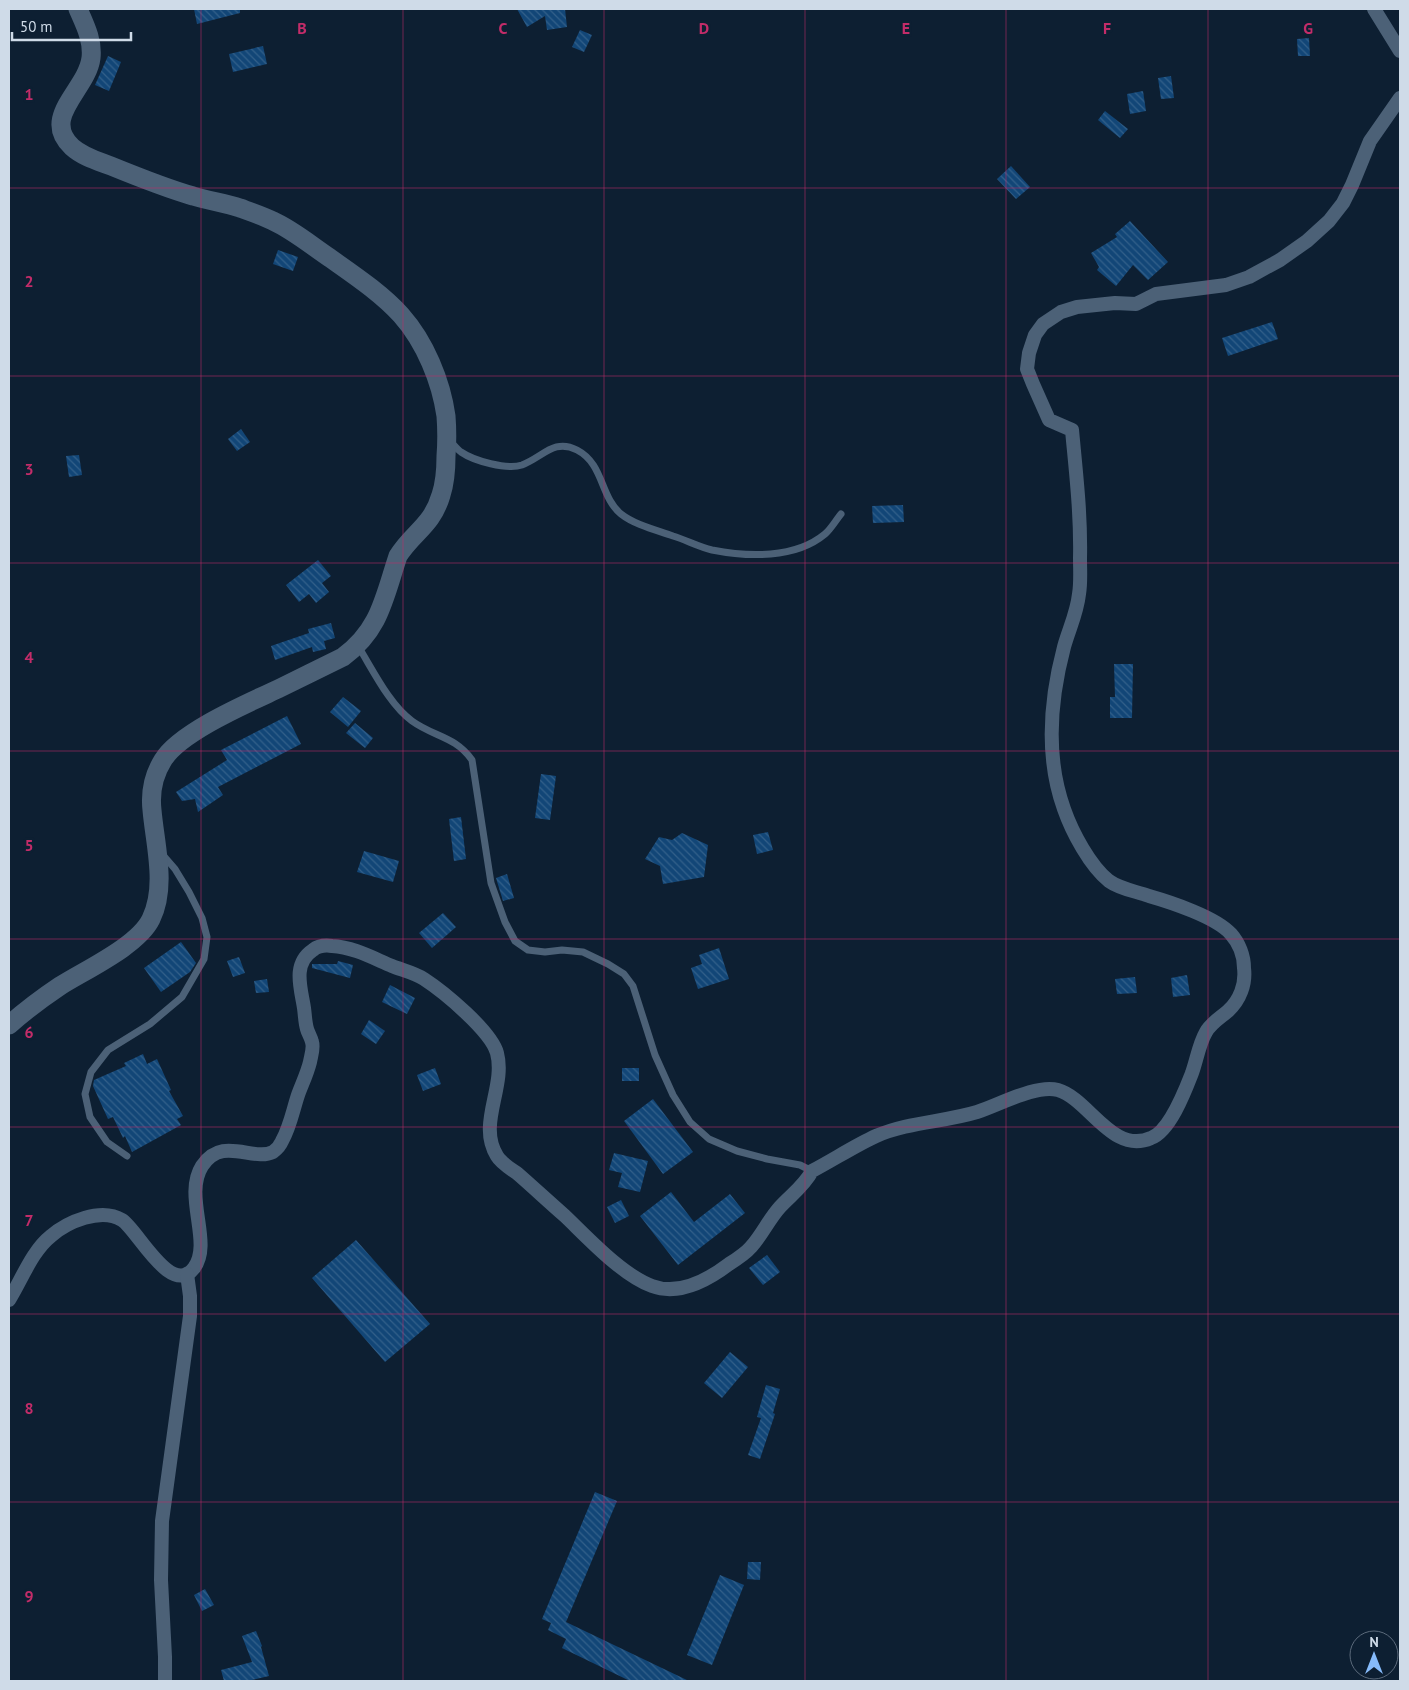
<svg xmlns="http://www.w3.org/2000/svg" width="1409" height="1690" viewBox="0 0 1409 1690" font-family="'PT Sans',sans-serif">
	<defs>
		<pattern id="building-back-hatch" width="6" height="6" patternUnits="userSpaceOnUse" patternTransform="scale(1.25)"><rect width="6" height="6" fill="#124677"/><path d="M-1 5l2 2M0 0l6 6M5-1l2 2" fill="none" stroke="#33608a"/></pattern>
	</defs>
	<rect width="100%" height="100%" fill="#0d1f32"/>
	<!-- building -->
	<g fill="url(#building-back-hatch)">
		<path d="M194 9H240V13L197 24Z"/>
		<path d="M517 9H565L567 27 547 30 545 16 527 27Z"/>
		<path d="M580 30 592 35 584 52 572 47Z"/>
		<path d="M1309 38 1310 56H1298L1297 39Z"/>
		<path d="M263 46 267 64 233 72 229 54Z"/>
		<path d="M108 56 121 62 109 91 95 85Z"/>
		<path d="M1171 76 1174 98 1161 99 1158 78Z"/>
		<path d="M1143 91 1146 111 1130 114 1127 94Z"/>
		<path d="M1105 111 1128 129 1120 138 1098 120Z"/>
		<path d="M1011 166 1030 187 1016 199 997 179Z"/>
		<path d="M1130 221 1168 262 1148 280 1133 265 1116 286 1097 270 1099 267 1091 253 1117 237 1115 234Z"/>
		<path d="M278 250 298 257 293 271 273 264Z"/>
		<path d="M1272 322 1278 339 1228 356 1222 338Z"/>
		<path d="M241 429 250 442 237 451 228 439Z"/>
		<path d="M79 455 82 475 69 477 66 456Z"/>
		<path d="M903 505 904 522 873 523 872 506Z"/>
		<path d="M318 560 331 576 322 583 329 592 316 603 309 594 299 602 286 585Z"/>
		<path d="M331 623 335 638 324 641 326 649 313 652 312 647 275 660 271 646 309 633 308 629Z"/>
		<path d="M1114 664H1133L1132 718H1110V697H1115Z"/>
		<path d="M343 697 361 711 348 727 330 712Z"/>
		<path d="M287 716 301 744 218 787 223 795 198 812 195 799 182 801 176 792 227 760 221 750Z"/>
		<path d="M355 723 373 738 365 748 346 733Z"/>
		<path d="M541 774 556 776 550 820 535 818Z"/>
		<path d="M461 817 466 859 454 861 449 819Z"/>
		<path d="M768 832 773 850 757 854 753 835Z"/>
		<path d="M682 833 708 845 704 877 663 884 660 866 645 859 659 837 672 840Z"/>
		<path d="M364 851 399 861 393 882 357 872Z"/>
		<path d="M507 874 514 898 503 901 496 878Z"/>
		<path d="M443 913 456 927 432 948 419 933Z"/>
		<path d="M181 942 196 963 190 972 161 992 144 968Z"/>
		<path d="M719 948 729 979 698 989 691 968 702 964 699 955Z"/>
		<path d="M239 957 245 973 233 977 227 961Z"/>
		<path d="M338 961 353 965 350 978 312 968V964H337Z"/>
		<path d="M1187 975 1190 995 1173 997 1171 978Z"/>
		<path d="M1135 977 1137 993 1117 994 1115 979Z"/>
		<path d="M267 979 269 992 256 993 254 981Z"/>
		<path d="M390 985 415 998 407 1014 382 1002Z"/>
		<path d="M369 1020 385 1031 376 1044 361 1034Z"/>
		<path d="M143 1054 147 1064 157 1059 171 1090 169 1091 183 1116 177 1119 181 1125 132 1152 125 1136 123 1138 113 1117 108 1119 93 1086 94 1080 126 1066 124 1063Z"/>
		<path d="M435 1068 441 1084 423 1091 417 1075Z"/>
		<rect x="622" y="1068" width="17" height="13"/>
		<path d="M653 1099 693 1152 663 1174 624 1121Z"/>
		<path d="M614 1153 648 1161 640 1192 618 1187 622 1173 609 1170Z"/>
		<path d="M671 1192 694 1222 730 1194 745 1213 678 1265 640 1216Z"/>
		<path d="M621 1200 629 1216 615 1223 607 1207Z"/>
		<path d="M356 1240 430 1324 385 1362 312 1278Z"/>
		<path d="M767 1255 780 1272 763 1285 749 1268Z"/>
		<path d="M730 1352 748 1367 722 1398 704 1383Z"/>
		<path d="M766 1385 780 1389 773 1413 775 1414 760 1459 748 1455 761 1418 757 1417Z"/>
		<path d="M595 1492 617 1501 566 1622 689 1681H630L562 1648 566 1639 548 1630 551 1623 542 1619Z"/>
		<path d="M748 1562H761L760 1580 747 1579Z"/>
		<path d="M720 1575 744 1585 712 1665 687 1655Z"/>
		<path d="M205 1589 214 1605 202 1611 194 1595Z"/>
		<path d="M256 1631 262 1646 261 1647 269 1676 248 1681H224L221 1670 252 1662 242 1636Z"/>
	</g>
	<g fill="none" stroke-linecap="round" stroke-linejoin="round">
		<!-- lane -->
		<g stroke="#4c6177" stroke-width="7">
			<path d="M450 441C454 445 457 449 461 452 474 461 507 470 522 465 543 457 554 438 577 450 604 464 600 497 621 514 635 525 656 530 673 536 686 540 699 547 712 550 748 557 795 559 825 534 831 529 836 520 841 514"/>
			<path d="M358 646C373 670 389 704 412 721 434 737 455 736 472 760L491 883 505 922 515 941 528 950 545 952 562 950 583 952 608 964 624 974 633 986 655 1055 673 1095 690 1122 709 1139 737 1151 767 1159 800 1165 812 1171"/>
			<path d="M127 1156 107 1142 90 1117 85 1094 91 1072 108 1050 150 1024 182 997 204 959 207 937 202 918 189 892 175 869 162 854"/>
		</g>
		<!-- street -->
		<g stroke="#4c6177" stroke-width="14">
			<path d="M1374 9 1400 51"/>
			<path d="M9 1300C22 1279 32 1251 51 1236 67 1222 101 1207 122 1220 137 1229 171 1298 194 1268 213 1243 183 1196 202 1166 222 1135 253 1162 273 1152 277 1149 280 1146 282 1141 290 1127 293 1110 298 1095 302 1084 307 1074 310 1062 311 1056 314 1048 312 1042 311 1037 308 1033 307 1029 305 1022 305 1015 304 1008 301 988 292 964 313 950 318 946 325 945 332 946 353 947 373 958 392 966 402 970 415 973 424 979 444 992 491 1031 497 1053 506 1087 477 1124 497 1156 501 1163 511 1169 518 1174 534 1188 549 1202 565 1216 588 1238 622 1275 652 1286 679 1296 708 1280 729 1264 737 1259 745 1254 751 1247 762 1235 769 1219 780 1207 791 1195 804 1186 812 1171 833 1160 856 1145 876 1136 908 1122 944 1122 977 1112 999 1105 1036 1084 1058 1090 1089 1099 1112 1155 1151 1138 1170 1131 1185 1091 1192 1073 1197 1059 1199 1044 1206 1032 1211 1023 1220 1018 1228 1011 1240 1000 1246 984 1244 968 1244 956 1239 943 1231 934 1216 917 1170 902 1149 896 1135 891 1120 889 1109 881 1090 866 1072 832 1064 809 1045 756 1050 700 1064 647 1069 629 1077 613 1079 594 1081 583 1080 570 1080 558 1081 515 1076 473 1072 430L1049 420 1033 384 1027 369 1029 353 1035 335 1043 324 1061 312 1077 307 1115 303 1136 304 1156 294 1226 285 1249 277 1280 260 1307 241 1329 221 1343 203 1352 185 1370 141 1400 98"/>
			<path d="M165 1681V1657L161 1580 162 1521 190 1316V1296L187 1274"/>
		</g>
		<!-- secondary -->
		<path stroke="#4c6177" stroke-width="19" d="M9 1025C25 1011 42 998 60 986 85 970 138 946 151 919 167 886 155 845 152 810 150 792 153 776 163 760 180 732 248 703 278 689 300 678 321 668 343 657 380 630 384 598 398 556 413 532 432 526 441 495 445 483 446 469 446 456 447 443 447 429 446 416 441 381 425 342 401 315 381 293 354 275 330 258 312 246 293 230 273 221 263 216 251 212 240 208 225 203 209 201 193 196 165 188 138 177 111 166 98 161 83 157 72 147 40 117 87 90 91 58 93 40 85 25 78 9"/>
	</g>
	<!-- grid -->
	<path fill="none" stroke="#c32c69" stroke-width="1" stroke-opacity="0.55" d="M201 9V1681M403 9V1681M604 9V1681M805 9V1681M1006 9V1681M1208 9V1681M9 188H1400M9 376H1400M9 563H1400M9 751H1400M9 939H1400M9 1127H1400M9 1314H1400M9 1502H1400"/>
	<g font-size="16" text-anchor="middle" font-weight="bold" fill="#c32c69" stroke="#0d1f32" stroke-width="5" stroke-linejoin="round" paint-order="stroke">
		<text x="302" y="34">B</text>
		<text x="503" y="34">C</text>
		<text x="704" y="34">D</text>
		<text x="906" y="34">E</text>
		<text x="1107" y="34">F</text>
		<text x="1308" y="34">G</text>
		<text x="29" y="100">1</text>
		<text x="29" y="287">2</text>
		<text x="29" y="475">3</text>
		<text x="29" y="663">4</text>
		<text x="29" y="851">5</text>
		<text x="29" y="1038">6</text>
		<text x="29" y="1226">7</text>
		<text x="29" y="1414">8</text>
		<text x="29" y="1602">9</text>
	</g>
	<!-- border -->
	<rect width="1409" height="1690" fill="none" stroke="#cfdbe8" stroke-width="20"/>
	<!-- north arrow -->
	<g transform="translate(1374 1655)"><circle r="24" fill="#0d1f32" stroke="#5b6a7b"/>
	<path d="M0-4L9 19L0 12L-9 19Z" fill="#86bbfb"/>
	<text y="-8" font-size="14" font-weight="bold" text-anchor="middle" fill="#cfdbe8">N</text>
	</g>
	<!-- scale -->
	<path d="M12 32v8h119v-8" fill="none" stroke="#cfdbe8" stroke-width="2.5"/>
	<text x="20" y="32" font-size="15" fill="#cfdbe8" stroke="#0d1f32" stroke-width="4" paint-order="stroke">50 m</text>
</svg>
